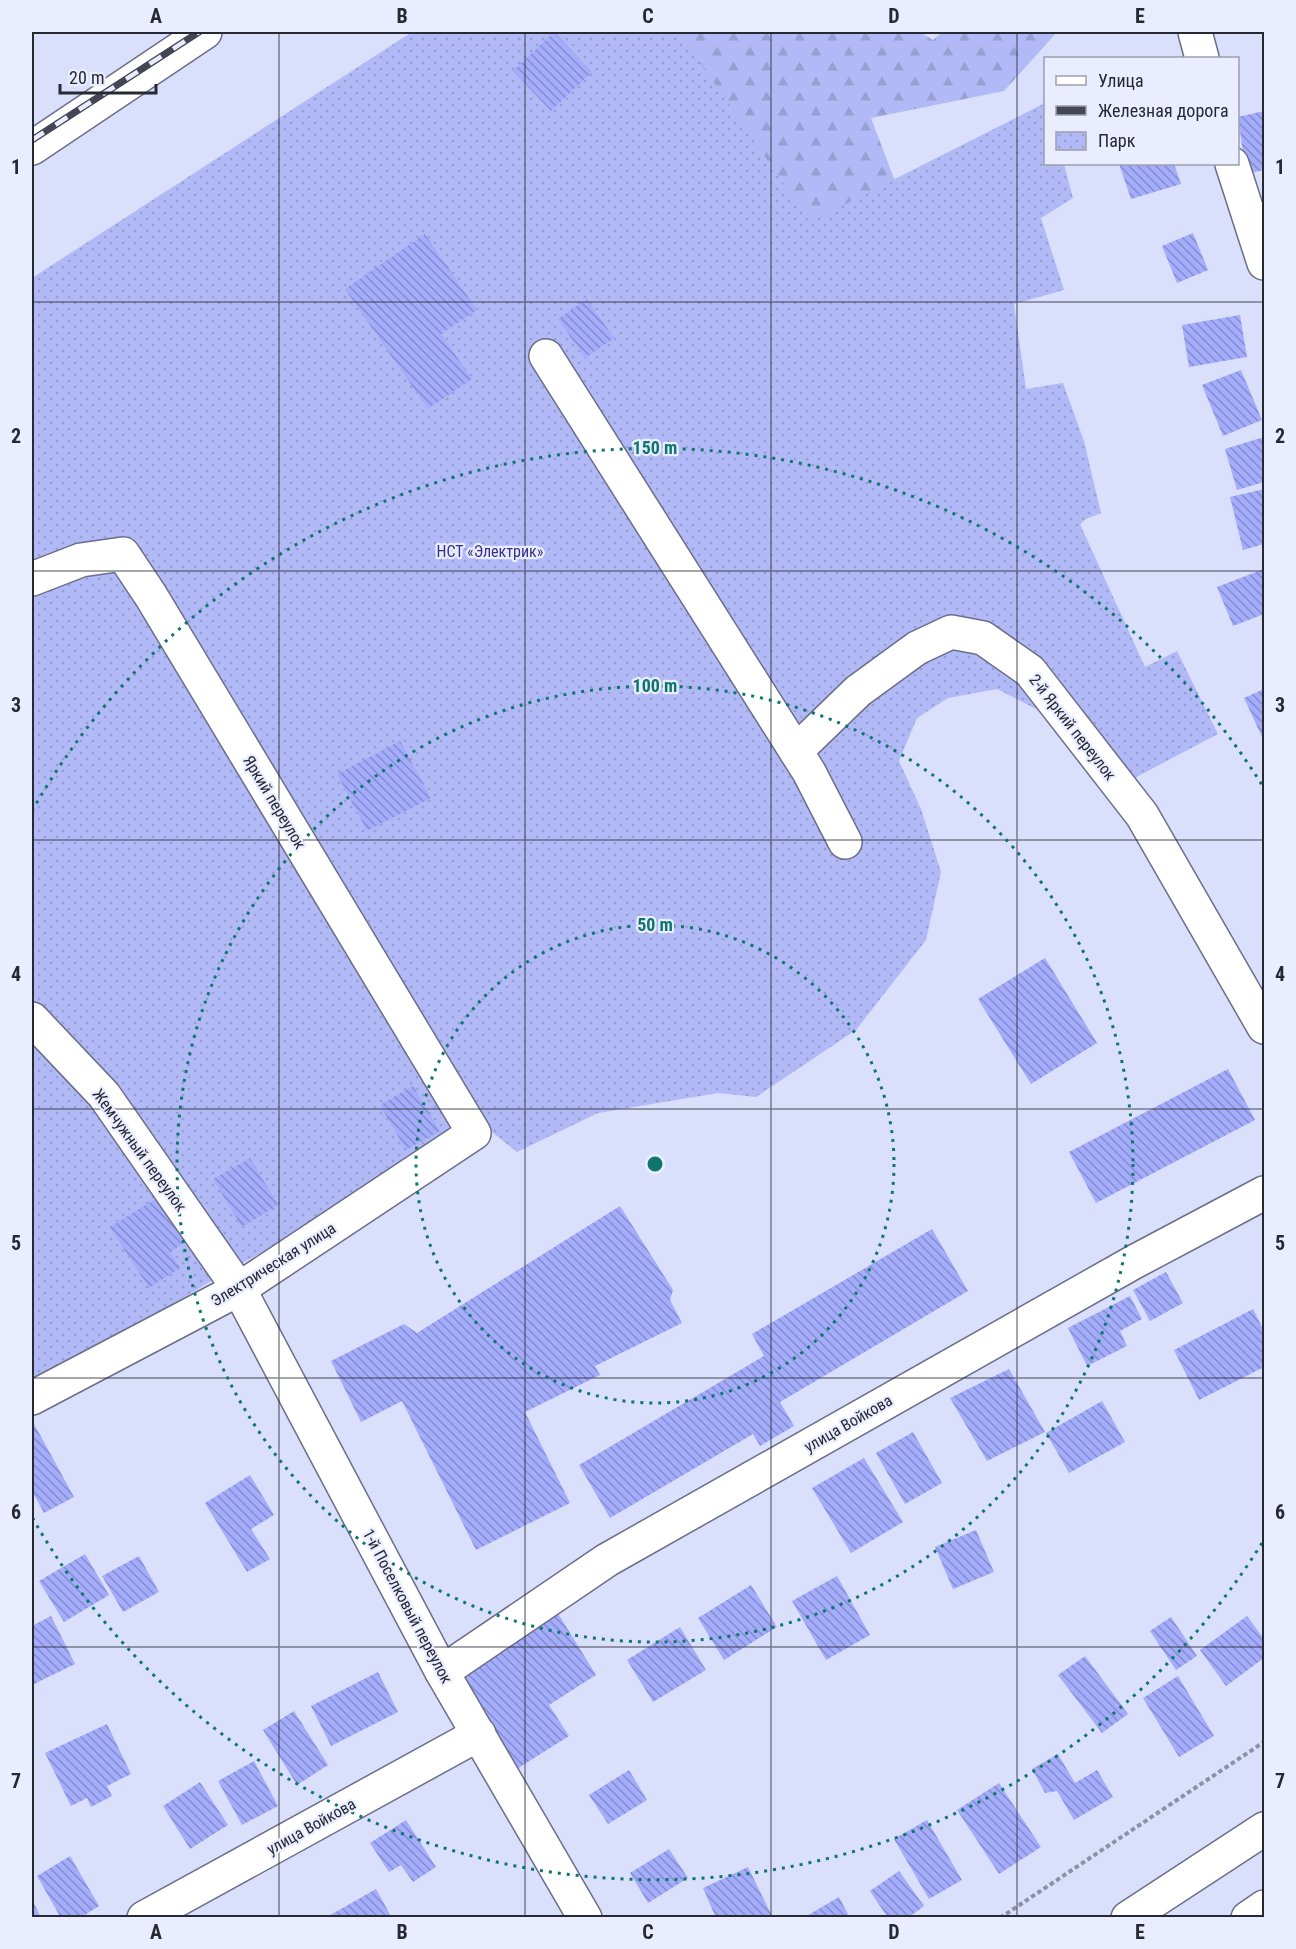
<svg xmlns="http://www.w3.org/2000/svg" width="1296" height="1949" viewBox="0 0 1296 1949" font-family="'Roboto Condensed',sans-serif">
	<defs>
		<pattern id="forest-firs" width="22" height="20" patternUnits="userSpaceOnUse" patternTransform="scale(1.5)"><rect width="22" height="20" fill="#b1b9f6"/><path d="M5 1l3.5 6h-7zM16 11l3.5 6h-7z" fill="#989fd3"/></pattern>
		<pattern id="park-dots" width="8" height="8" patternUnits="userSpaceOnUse" patternTransform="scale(1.5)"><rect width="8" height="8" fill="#b1b9f6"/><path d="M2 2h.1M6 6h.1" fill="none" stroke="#989fd3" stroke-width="1.8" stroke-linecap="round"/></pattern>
		<pattern id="building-back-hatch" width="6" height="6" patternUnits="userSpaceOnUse" patternTransform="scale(1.5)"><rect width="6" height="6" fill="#a4acfc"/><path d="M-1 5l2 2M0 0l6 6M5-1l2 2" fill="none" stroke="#858ccd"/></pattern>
	</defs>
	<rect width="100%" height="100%" fill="#dadffc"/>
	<!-- forest -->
	<path fill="url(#forest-firs)" d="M671 32H920L933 40 942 32H1057L1004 91 871 118 923 255 1015 403 1084 441 1087 518 1030 573Z"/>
	<!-- park -->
	<path fill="url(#park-dots)" d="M412 32H679L810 222 1045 103 1046 164H1064L1073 198 1041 218 1064 290 1014 304 1026 389 1063 383 1084 441 1101 513 1079 522 1145 667 1177 651 1218 734 1104 794 1038 710 997 689 948 698 917 718 899 761 921 809 941 872 926 940 856 1030 756 1097 718 1093 598 1113 517 1152 487 1128 226 1272 32 1390V278Z"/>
	<!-- building -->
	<g fill="url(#building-back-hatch)">
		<path d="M554 32 592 72 551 111 513 71Z"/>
		<path d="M1264 111V170L1246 174 1238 117Z"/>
		<path d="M1119 164H1174L1181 184 1131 199Z"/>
		<path d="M1193 233 1208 270 1177 283 1162 246Z"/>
		<path d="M425 234 477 310 441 334 472 379 428 409 345 289Z"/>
		<path d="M587 299 614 338 585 358 558 319Z"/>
		<path d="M1240 315 1247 357 1189 367 1182 325Z"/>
		<path d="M1241 370 1262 420 1223 436 1202 385Z"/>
		<path d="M1264 437V482L1237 490 1225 449Z"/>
		<path d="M1264 489V544L1243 550 1230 497Z"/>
		<path d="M1264 569V614L1233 626 1217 587Z"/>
		<path d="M1264 689V736L1262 737 1244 698Z"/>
		<path d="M400 741 431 798 367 831 337 774Z"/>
		<path d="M1045 958 1097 1043 1031 1084 978 999Z"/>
		<path d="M1228 1069 1255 1120 1096 1203 1069 1152Z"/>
		<path d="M413 1086 440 1131 406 1150 380 1105Z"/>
		<path d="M250 1158 278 1205 242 1227 213 1179Z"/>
		<path d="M160 1196 188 1240 170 1252 180 1268 149 1288 110 1227Z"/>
		<path d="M620 1206 673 1290 670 1300 682 1323 595 1366 600 1375 525 1412 570 1503 476 1550 402 1401 361 1422 331 1361 404 1324 417 1333Z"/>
		<path d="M932 1229 968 1291 780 1402 794 1426 760 1446 753 1434 610 1518 579 1465 764 1356 752 1334Z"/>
		<path d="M1166 1272 1183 1303 1150 1321 1133 1290Z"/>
		<path d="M1130 1296 1142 1319 1120 1331 1127 1346 1087 1366 1068 1328Z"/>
		<path d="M1253 1309 1264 1331V1367L1199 1400 1174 1350Z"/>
		<path d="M1009 1369 1045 1432 987 1461 950 1398Z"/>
		<path d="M1102 1401 1125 1442 1069 1473 1046 1433Z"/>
		<path d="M33 1422 74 1497 44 1513 32 1491V1423Z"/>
		<path d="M913 1432 942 1483 905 1504 876 1453Z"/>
		<path d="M864 1458 903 1522 851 1553 812 1488Z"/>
		<path d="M250 1475 274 1515 251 1529 270 1559 247 1572 205 1503Z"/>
		<path d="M976 1530 994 1572 953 1589 935 1547Z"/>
		<path d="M85 1554 109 1595 64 1622 39 1581Z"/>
		<path d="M139 1556 159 1592 123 1612 102 1576Z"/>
		<path d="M837 1576 870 1635 826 1660 792 1601Z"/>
		<path d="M751 1585 777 1627 724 1660 698 1618Z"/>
		<path d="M554 1607 596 1675 549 1705 569 1736 512 1772 449 1673Z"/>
		<path d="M51 1616 75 1664 32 1685V1626Z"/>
		<path d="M1247 1616 1264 1639V1658L1226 1686 1200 1650Z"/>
		<path d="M1171 1617 1197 1656 1176 1670 1150 1631Z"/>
		<path d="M680 1627 706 1670 653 1702 627 1660Z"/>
		<path d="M1085 1656 1128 1714 1102 1733 1058 1675Z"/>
		<path d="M378 1672 398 1712 331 1746 311 1706Z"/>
		<path d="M1178 1676 1214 1736 1179 1757 1143 1698Z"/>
		<path d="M294 1711 328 1765 297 1785 263 1730Z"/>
		<path d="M107 1724 131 1774 107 1786 112 1796 91 1807 87 1798 71 1806 45 1753Z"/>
		<path d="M1058 1754 1075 1783 1097 1770 1113 1797 1074 1820 1057 1791 1045 1793 1032 1769Z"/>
		<path d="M254 1761 278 1806 242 1825 218 1781Z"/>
		<path d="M629 1770 647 1800 608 1824 589 1795Z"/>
		<path d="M200 1782 228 1825 190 1849 163 1806Z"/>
		<path d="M999 1783 1041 1847 999 1874 957 1810Z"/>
		<path d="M406 1820 436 1867 413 1882 401 1865 389 1872 370 1843Z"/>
		<path d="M927 1820 962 1880 929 1899 894 1839Z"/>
		<path d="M669 1849 688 1878 648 1903 630 1873Z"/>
		<path d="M70 1856 99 1906 80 1918H61L37 1876Z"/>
		<path d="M748 1867 772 1916 716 1918 703 1888Z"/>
		<path d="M899 1871 924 1906 908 1918H888L870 1891Z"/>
		<path d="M376 1889 392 1918H325Z"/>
		<path d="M839 1897 850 1918H803Z"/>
		<path d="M32 1899 41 1918H32Z"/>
	</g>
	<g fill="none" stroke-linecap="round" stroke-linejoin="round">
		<!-- minor casing -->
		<g stroke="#6b6e88" stroke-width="36">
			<g id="minor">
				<path d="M1195 32 1202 58"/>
				<path d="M32 148 205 32"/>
				<path d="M1232 164 1264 263"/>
				<path d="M546 356 809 772 845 842"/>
				<path d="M32 579 81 560 123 554 151 596 474 1133 239 1289 32 1398"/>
				<path d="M796 751 858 691 917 648 951 632 983 638 1030 671 1142 815 1264 1027"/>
				<path d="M32 1019 104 1095 239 1289 442 1672 585 1918"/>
				<path d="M442 1672 607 1560 1134 1262 1264 1193"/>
				<path d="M144 1918 479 1734"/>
			</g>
		</g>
		<!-- major casing -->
		<g stroke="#6b6e88" stroke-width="36">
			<g id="major">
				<path d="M1128 1918 1264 1829"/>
				<path d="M1248 1918 1264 1907"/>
			</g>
		</g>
		<!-- path -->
		<path stroke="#8d91a6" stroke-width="4" stroke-dasharray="4.5 3" stroke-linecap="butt" d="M1000 1918 1264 1742"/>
		<!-- minor -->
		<use href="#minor" stroke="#fff" stroke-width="33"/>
		<!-- major -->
		<use href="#major" stroke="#fff" stroke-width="33"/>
		<!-- rail casing -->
		<g stroke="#444653" stroke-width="7">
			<path id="rail" d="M32 140 199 32"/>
		</g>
		<!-- rail -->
		<use href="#rail" stroke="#eaedff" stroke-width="4.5" stroke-dasharray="14" stroke-linecap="butt"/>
	</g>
	<!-- grid -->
	<path fill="none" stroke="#262832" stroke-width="1.5" stroke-opacity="0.55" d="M279 32V1918M525 32V1918M771 32V1918M1017 32V1918M32 302H1264M32 571H1264M32 840H1264M32 1109H1264M32 1378H1264M32 1647H1264"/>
	<!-- distance rings -->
	<g fill="none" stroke="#0f766e" stroke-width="3" stroke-dasharray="3 6">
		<circle cx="655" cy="1164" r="239"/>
		<circle cx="655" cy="1164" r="478"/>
		<path d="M1262 1543A716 716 0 0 1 32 1517M32 811A716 716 0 0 1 1262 785"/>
	</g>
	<g text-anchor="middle" stroke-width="4.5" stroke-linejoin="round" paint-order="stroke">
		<!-- park labels -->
		<g font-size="16" fill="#35308a" stroke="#eaedff">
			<text x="490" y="557">НСТ «Электрик»</text>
		</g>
		<!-- street labels -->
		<g font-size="16" fill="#262832" stroke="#eaedff">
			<text transform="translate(1073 727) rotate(52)" y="6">2-й Яркий переулок</text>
			<text transform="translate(275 802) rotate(59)" y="6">Яркий переулок</text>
			<text transform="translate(140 1150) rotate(54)" y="6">Жемчужный переулок</text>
			<text transform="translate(273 1264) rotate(-32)" y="6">Электрическая улица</text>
			<text transform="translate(848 1423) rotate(-30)" y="6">улица Войкова</text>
			<text transform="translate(408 1606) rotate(62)" y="6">1-й Поселковый переулок</text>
			<text transform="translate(311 1826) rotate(-29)" y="6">улица Войкова</text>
		</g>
	</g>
	<circle cx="655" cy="1164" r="9" fill="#0f766e" stroke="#eaedff" stroke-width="3"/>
	<g font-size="18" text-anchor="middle" font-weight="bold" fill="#0f766e" stroke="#eaedff" stroke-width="4.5" stroke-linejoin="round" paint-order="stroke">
		<text x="655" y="454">150 m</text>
		<text x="655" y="692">100 m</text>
		<text x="655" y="931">50 m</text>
	</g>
	<!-- border -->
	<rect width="1296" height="1949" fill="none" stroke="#eaedff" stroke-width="66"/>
	<!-- legend -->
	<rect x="1044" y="57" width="195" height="108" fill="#eaedff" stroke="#9c9ead" stroke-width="1.5"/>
	<rect x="1056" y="76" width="30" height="9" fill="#ffffff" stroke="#9c9ead" stroke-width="1.5"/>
	<text x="1098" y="87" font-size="18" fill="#262832">Улица</text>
	<rect x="1056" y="106" width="30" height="9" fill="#444653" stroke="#9c9ead" stroke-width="1.5"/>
	<text x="1098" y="117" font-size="18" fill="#262832">Железная дорога</text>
	<rect x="1056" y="132" width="30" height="18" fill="url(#park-dots)" stroke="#9c9ead" stroke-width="1.5"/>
	<text x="1098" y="147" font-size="18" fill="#262832">Парк</text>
	<!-- scale -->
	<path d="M60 84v9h96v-9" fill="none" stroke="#262832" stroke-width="3"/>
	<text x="69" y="84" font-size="18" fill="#262832" stroke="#eaedff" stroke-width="4.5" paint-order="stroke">20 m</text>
	<rect x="33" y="33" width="1230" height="1883" fill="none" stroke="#262832" stroke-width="2"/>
	<g font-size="20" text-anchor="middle" font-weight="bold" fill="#262832">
		<text x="156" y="23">A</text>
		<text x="402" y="23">B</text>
		<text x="648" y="23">C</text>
		<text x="894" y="23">D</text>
		<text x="1140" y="23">E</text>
		<text x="16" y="174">1</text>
		<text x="1280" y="174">1</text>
		<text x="16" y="443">2</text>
		<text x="1280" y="443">2</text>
		<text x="16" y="712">3</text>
		<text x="1280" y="712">3</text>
		<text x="16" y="981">4</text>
		<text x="1280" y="981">4</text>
		<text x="16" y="1250">5</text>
		<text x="1280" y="1250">5</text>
		<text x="16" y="1519">6</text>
		<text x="1280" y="1519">6</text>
		<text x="16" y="1788">7</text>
		<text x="1280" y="1788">7</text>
		<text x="156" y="1939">A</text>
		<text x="402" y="1939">B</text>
		<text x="648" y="1939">C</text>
		<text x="894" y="1939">D</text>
		<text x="1140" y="1939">E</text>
	</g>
</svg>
